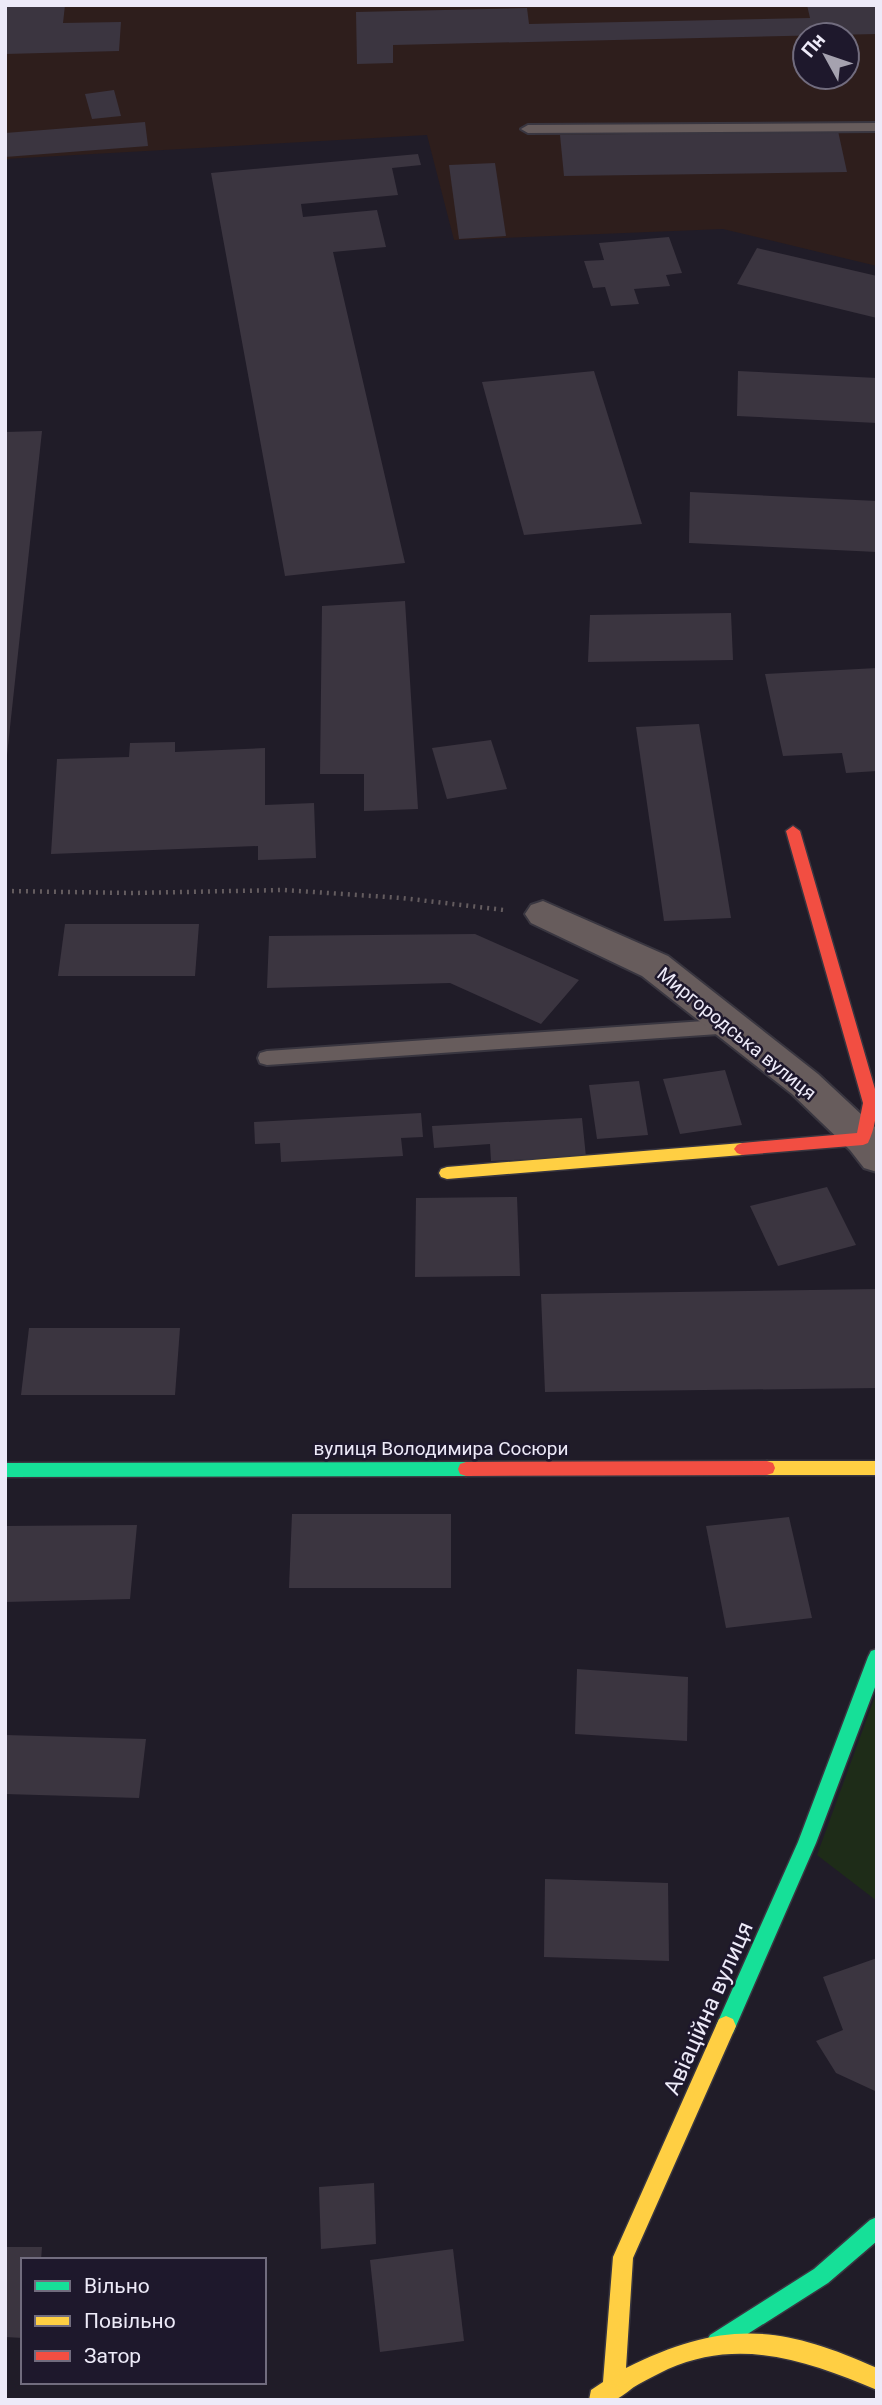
<svg xmlns="http://www.w3.org/2000/svg" width="882" height="2405" viewBox="0 0 882 2405" font-family="Roboto,sans-serif">
	<rect width="100%" height="100%" fill="#201c28"/>
	<!-- industrial -->
	<path fill="#2e1e1c" fill-rule="evenodd" d="M5 5H877V266L723 229 454 240 427 135 5 159ZM805 35H847V77H805Z"/>
	<!-- green -->
	<path fill="#1e2c18" d="M877 1691V1901L817 1855Z"/>
	<!-- building -->
	<g fill="#3b3540">
		<path d="M5 5H65L63 23 121 22 119 51 5 54Z"/>
		<path d="M807 5H877V34L393 45V63L357 64 356 12 527 8 529 24 810 18Z"/>
		<path d="M114 90 121 116 92 119 85 94Z"/>
		<path d="M145 122 148 146 5 157V133Z"/>
		<path d="M838 131 847 172 564 176 560 135Z"/>
		<path d="M418 154 421 165 392 168 398 195 301 204 303 217 377 210 386 247 333 252 405 563 285 576 211 173Z"/>
		<path d="M495 163 506 236 459 239 449 165Z"/>
		<path d="M669 237 682 273 666 275 670 286 634 289 639 304 611 306 605 287 593 288 584 261 604 260 599 243Z"/>
		<path d="M757 248 877 276V318L737 284Z"/>
		<path d="M594 371 642 524 524 535 482 382Z"/>
		<path d="M738 371 877 378V423L737 416Z"/>
		<path d="M42 431 7 755H5V432Z"/>
		<path d="M690 492 877 501V552L689 543Z"/>
		<path d="M405 601 418 809 364 811V774H320L322 606Z"/>
		<path d="M731 613 733 660 588 662 590 615Z"/>
		<path d="M877 668V771L846 773 842 753 783 756 765 674Z"/>
		<path d="M699 724 731 918 664 921 636 727Z"/>
		<path d="M491 740 507 789 447 799 432 748Z"/>
		<path d="M175 742V752L265 748V805L314 803 316 858 258 860V846L51 854 57 759 129 757 130 743Z"/>
		<path d="M65 924H199L195 976H58Z"/>
		<path d="M475 934 579 980 541 1024 450 983 267 988 269 936Z"/>
		<path d="M725 1070 742 1125 680 1134 663 1079Z"/>
		<path d="M639 1081 648 1135 597 1139 589 1085Z"/>
		<path d="M421 1113 423 1137 401 1138 403 1156 281 1162 280 1143 255 1144 254 1122Z"/>
		<path d="M582 1118 586 1157 491 1161 490 1144 434 1148 432 1126Z"/>
		<path d="M827 1187 856 1245 778 1266 750 1206Z"/>
		<path d="M517 1197 520 1276 415 1277 416 1198Z"/>
		<path d="M877 1289V1388L545 1392 541 1294Z"/>
		<path d="M29 1328H180L175 1395H21Z"/>
		<path d="M292 1514H451V1588H289Z"/>
		<path d="M789 1517 812 1618 726 1628 706 1526Z"/>
		<path d="M137 1525 130 1599 5 1602V1526Z"/>
		<path d="M577 1669 688 1677 687 1741 575 1734Z"/>
		<path d="M5 1735 146 1739 139 1798 5 1794Z"/>
		<path d="M545 1879 668 1883 669 1961 544 1957Z"/>
		<path d="M877 1958V2091H875L836 2073 816 2041 843 2030 823 1977Z"/>
		<path d="M374 2183 376 2244 321 2249 319 2187Z"/>
		<path d="M5 2247H42L41 2260H23V2338L5 2337Z"/>
		<path d="M453 2249 464 2341 380 2352 370 2260Z"/>
	</g>
	<g fill="none" stroke-linecap="round" stroke-linejoin="round">
		<!-- lane casing -->
		<g stroke="#393640" stroke-width="4">
			<g id="lane">
				<path d="M877 123V131L528 133 521 129 528 125Z"/>
				<path d="M733 1019 739 1021 742 1026 739 1031 733 1033 267 1065 260 1063 258 1058 260 1053 267 1051Z"/>
			</g>
		</g>
		<!-- street casing -->
		<g stroke="#393640" stroke-width="4">
			<path id="street" d="M543 901 668 956 818 1074 877 1129V1172L864 1168 850 1150 792 1094 642 976 531 923 525 914 531 905Z"/>
		</g>
		<!-- fast casing -->
		<g stroke="#393640" stroke-width="3">
			<g id="fast">
				<path d="M466 1462 472 1464 474 1469 472 1474 466 1476 5 1477V1463Z"/>
				<path d="M877 1649V1682L816 1843 733 2033 726 2036 719 2033 716 2026 798 1842 868 1657 871 1651Z"/>
				<path d="M877 2217V2241L828 2283 724 2349 717 2353 710 2349 706 2342 710 2335 814 2269 870 2220Z"/>
			</g>
		</g>
		<!-- slow casing -->
		<g stroke="#393640" stroke-width="3">
			<g id="slow">
				<path d="M742 1143 747 1145 750 1149 747 1153 742 1155 447 1179 441 1177 439 1173 441 1169 447 1167Z"/>
				<path d="M767 1461H877V1475H767L761 1473 759 1468 761 1463Z"/>
				<path d="M726 2016 733 2019 736 2026 633 2258 626 2368C723 2320 779 2324 877 2368V2390C808 2361 741 2337 668 2369 658 2374 648 2379 639 2384 631 2388 624 2396 616 2399 609 2402 597 2400 589 2400L591 2390 603 2382 613 2257 719 2019Z"/>
			</g>
		</g>
		<!-- jam casing -->
		<g stroke="#393640" stroke-width="3">
			<g id="jam">
				<path d="M793 826 800 831 877 1096C877 1112 875 1129 868 1143L863 1145 742 1155 737 1153 734 1149 737 1145 742 1143 857 1133 863 1103 786 831Z"/>
				<path d="M767 1461 773 1463 775 1468 773 1473 767 1475 466 1476 460 1474 458 1469 460 1464 466 1462Z"/>
			</g>
		</g>
		<!-- path -->
		<path stroke="#645c5f" stroke-width="4.5" stroke-dasharray="2 5" stroke-linecap="butt" d="M5 891 132 893 284 890 402 898 504 910"/>
		<!-- lane -->
		<use href="#lane" fill="#675c5c" fill-rule="evenodd"/>
		<!-- street -->
		<use href="#street" fill="#675c5c" fill-rule="evenodd"/>
		<!-- fast -->
		<use href="#fast" fill="#16e098" fill-rule="evenodd"/>
		<!-- slow -->
		<use href="#slow" fill="#ffcf43" fill-rule="evenodd"/>
		<!-- jam -->
		<use href="#jam" fill="#f24e42" fill-rule="evenodd"/>
	</g>
	<g text-anchor="middle" stroke-width="5" stroke-linejoin="round" paint-order="stroke">
		<!-- street labels -->
		<g font-size="19" fill="#edeaf8" stroke="#1e182c">
			<text transform="translate(737 1033) rotate(39)" y="7">Миргородська вулиця</text>
			<text x="441" y="1455">вулиця Володимира Сосюри</text>
		</g>
		<!-- near-street labels -->
		<g font-size="23" fill="#edeaf8" stroke="#1e182c">
			<text transform="translate(708 2008) rotate(-66)" y="8">Авіаційна вулиця</text>
		</g>
	</g>
	<!-- border -->
	<rect width="882" height="2405" fill="none" stroke="#edeaf8" stroke-width="14"/>
	<!-- legend -->
	<rect x="21" y="2258" width="245" height="126" fill="#1e182c" stroke="#716c7e" stroke-width="2"/>
	<rect x="35" y="2281" width="35" height="10" fill="#16e098" stroke="#716c7e" stroke-width="2"/>
	<text x="84" y="2293" font-size="21" fill="#edeaf8">Вільно</text>
	<rect x="35" y="2316" width="35" height="10" fill="#ffcf43" stroke="#716c7e" stroke-width="2"/>
	<text x="84" y="2328" font-size="21" fill="#edeaf8">Повільно</text>
	<rect x="35" y="2351" width="35" height="10" fill="#f24e42" stroke="#716c7e" stroke-width="2"/>
	<text x="84" y="2363" font-size="21" fill="#edeaf8">Затор</text>
	<!-- north arrow -->
	<g transform="translate(826 56) rotate(310)"><circle r="33" fill="#1e182c" stroke="#716c7e" stroke-width="2"/>
	<path d="M0-5L12 26L0 18L-12 26Z" fill="#a5a2af"/>
	<text y="-10" font-size="19" font-weight="bold" text-anchor="middle" fill="#edeaf8">Пн</text>
	</g>
</svg>
